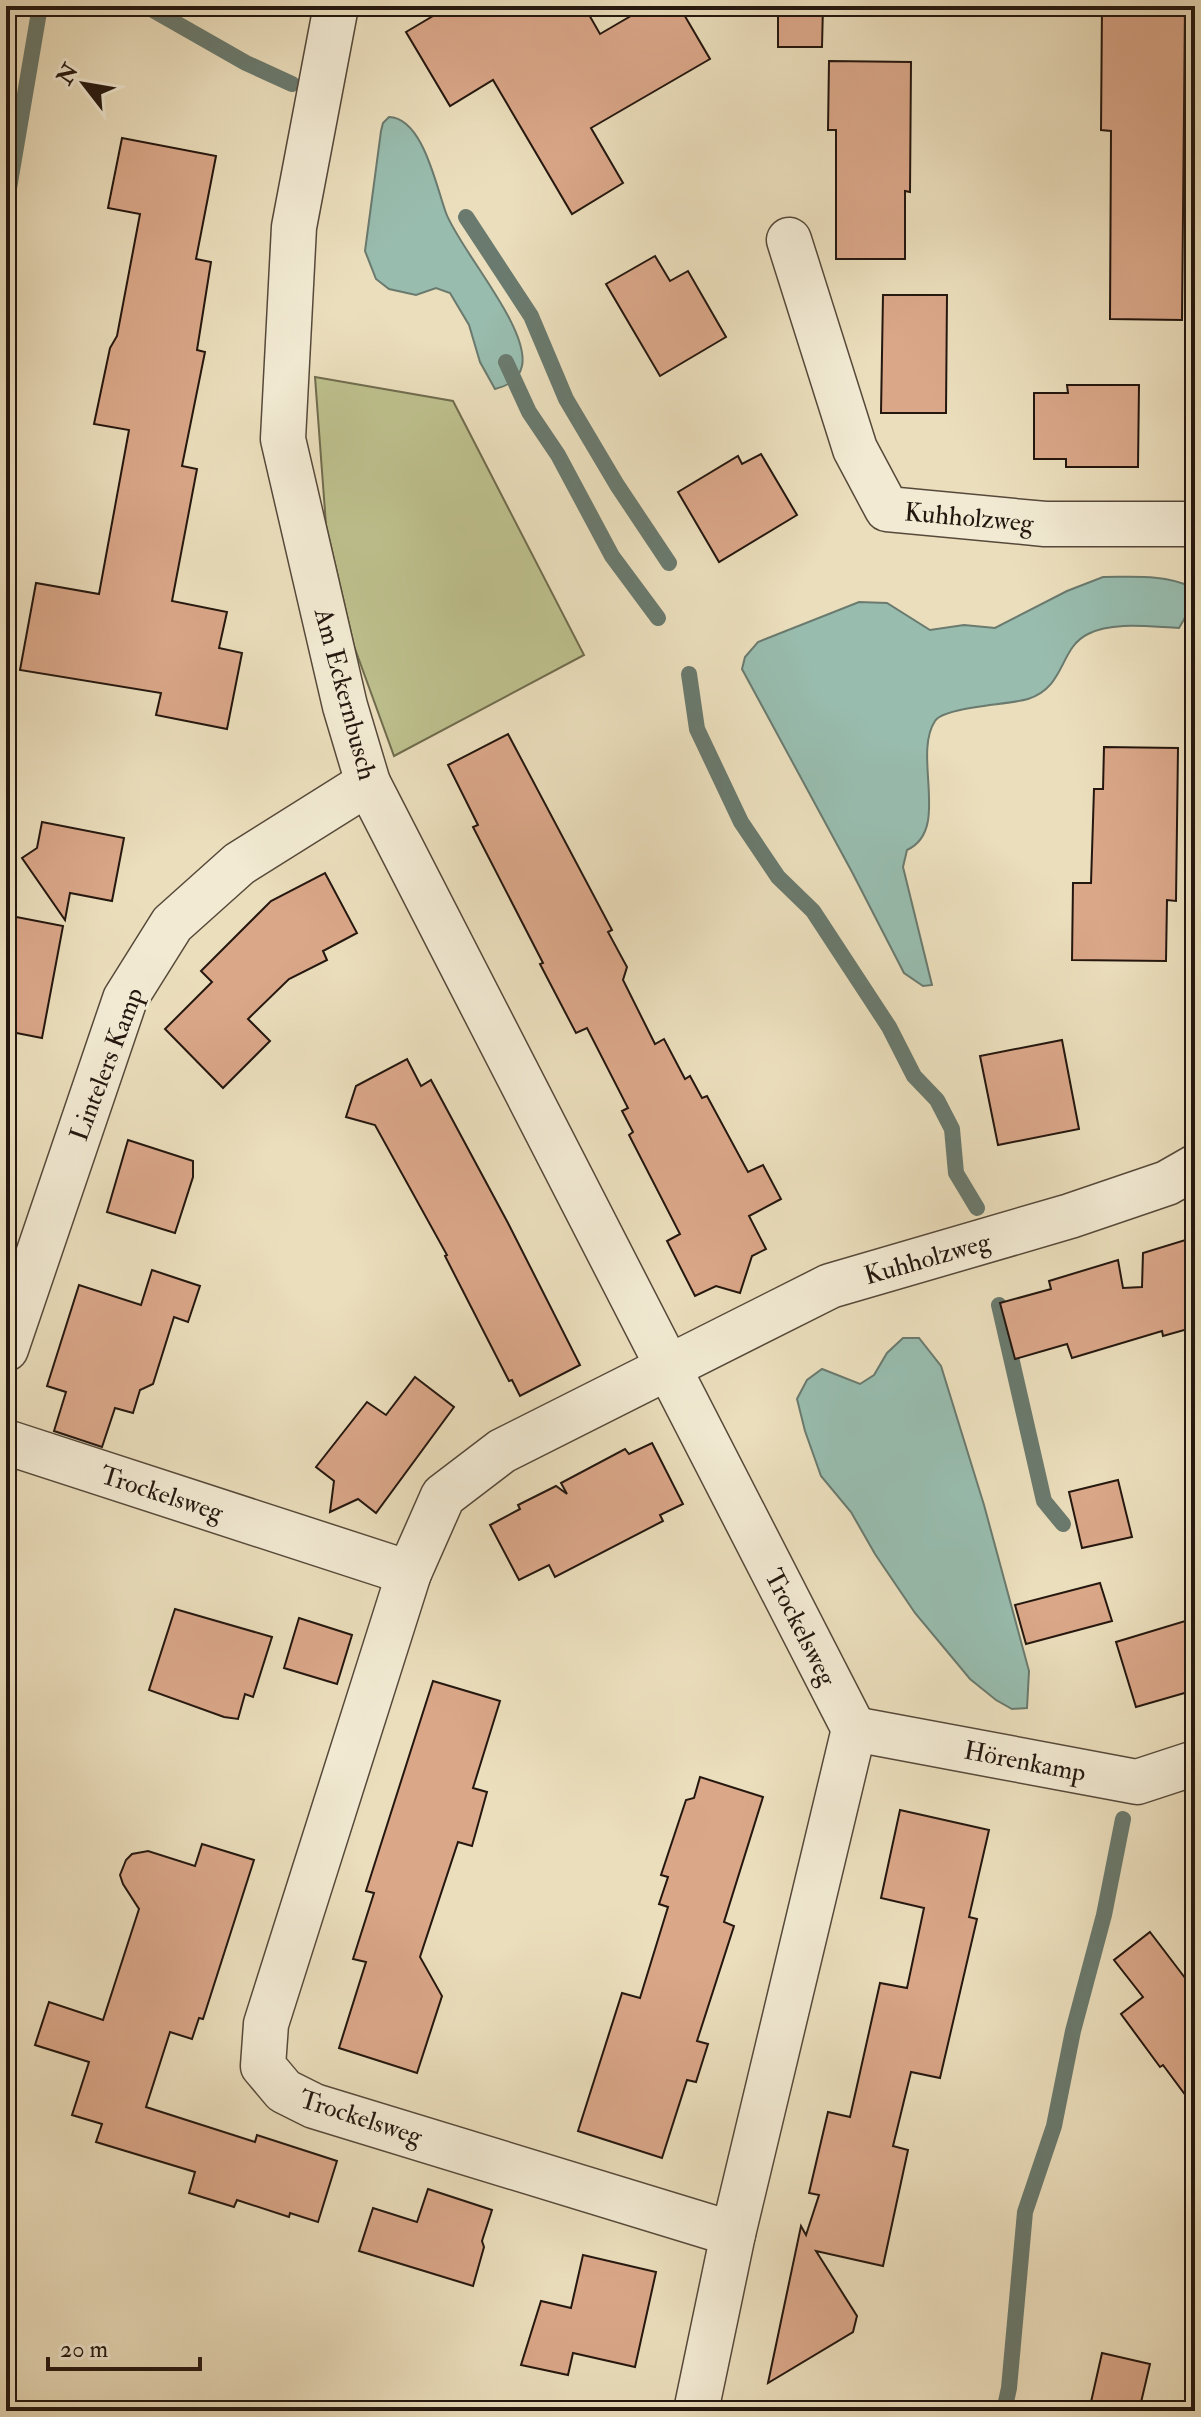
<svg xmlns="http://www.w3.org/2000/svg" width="1201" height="2417" viewBox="0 0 1201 2417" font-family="'IM FELL Double Pica',serif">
	<rect width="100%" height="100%" fill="#ebdebc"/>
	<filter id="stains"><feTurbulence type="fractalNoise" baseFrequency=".0025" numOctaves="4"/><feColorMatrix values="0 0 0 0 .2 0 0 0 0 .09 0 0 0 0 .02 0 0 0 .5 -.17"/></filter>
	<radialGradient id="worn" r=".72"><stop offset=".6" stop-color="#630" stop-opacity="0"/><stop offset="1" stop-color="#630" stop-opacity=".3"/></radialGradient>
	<!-- green -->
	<path fill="#bdc08d" stroke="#706c4e" stroke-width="2" d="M315 377 453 401 584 655 394 756 354 646 326 525Z"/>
	<!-- water -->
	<g fill="#98bcae" stroke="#6a7a6e" stroke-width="2">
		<path d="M389 117C423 118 436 186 446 213 460 250 530 328 522 366 519 380 507 386 495 389L480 362 469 325 450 293 436 288 416 295 389 289 376 279 365 251 381 131 383 123Z"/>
		<path d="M1103 577C1134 577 1163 574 1192 587L1193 604 1179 628C1152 627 1113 621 1088 634 1059 648 1066 687 1028 699 1008 705 943 707 935 721 912 756 951 830 907 850L903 867 932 985 923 986 904 973 852 872 742 669 745 657 758 642 859 602 887 603 930 630 964 625 995 628 1067 591Z"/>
		<path d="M903 1338H919L941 1366 984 1505 1029 1671 1027 1708 1012 1709 996 1700 970 1679 915 1613 875 1554 851 1512 821 1476 805 1431 797 1399 807 1380 822 1369 860 1384 874 1375 887 1353Z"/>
	</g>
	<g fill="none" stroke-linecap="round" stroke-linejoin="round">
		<!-- stream -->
		<g stroke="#6a7a6e" stroke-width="16">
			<path d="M146 6 246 63 292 84"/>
			<path d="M6 206 40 6"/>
			<path d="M466 217 531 316 566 399 617 485 669 563"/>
			<path d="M506 362 529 412 558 455 612 556 658 618"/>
			<path d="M689 674 697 729 741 822 778 877 813 911 889 1027 914 1076 937 1100 952 1129 956 1173 977 1208"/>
			<path d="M999 1305 1044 1501 1063 1524"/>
			<path d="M1004 2411 1009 2388 1025 2212 1054 2126 1073 2031 1104 1915 1123 1819"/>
		</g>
	</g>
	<!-- building -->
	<g fill="#daa789" stroke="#24170f" stroke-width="2">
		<path d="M450 6H584L600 34 648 6H679L710 59 591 128 623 183 572 214 493 80 450 106 406 32Z"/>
		<path d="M778 6H823L822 47H778Z"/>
		<path d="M1102 6H1185L1182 320 1110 319 1111 131 1101 130Z"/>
		<path d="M829 61 911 62 910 192 905 191V259H836V130H828Z"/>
		<path d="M122 138 216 156 196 259 211 262 197 350 205 352 182 466 197 469 172 601 227 612 219 648 242 653 227 729 156 715 161 693 20 670 36 583 99 594 129 430 94 424 110 348 117 336 140 214 108 208Z"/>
		<path d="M655 256 670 281 688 271 726 337 660 376 606 284Z"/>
		<path d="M883 295H947L946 413H881Z"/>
		<path d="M1067 385H1139L1138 467H1066V459H1034V393H1068Z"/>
		<path d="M761 454 797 515 719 562 678 492 738 456 742 464Z"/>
		<path d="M508 734 612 930 608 932 627 967 623 980 655 1044 664 1039 685 1079 690 1076 702 1098 707 1096 748 1172 763 1165 781 1199 749 1216 766 1249 752 1256 740 1293 716 1286 695 1296 667 1241 680 1234 629 1135 633 1132 622 1111 628 1108 587 1028 576 1033 540 964 543 963 473 827 478 825 448 765Z"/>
		<path d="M1104 747 1178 748 1176 901 1167 900 1166 961 1072 960 1073 883H1091L1094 789H1103Z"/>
		<path d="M42 822 124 838 112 901 70 893 65 920 22 858 37 848Z"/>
		<path d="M325 873 357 933 323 951 327 960 289 979 248 1019 270 1041 223 1088 165 1029 212 982 201 971 271 901Z"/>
		<path d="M6 915 63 926 42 1038 6 1031Z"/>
		<path d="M1062 1040 1079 1129 998 1145 980 1056Z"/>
		<path d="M407 1059 421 1086 431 1080 508 1223 580 1365 520 1396 512 1380 509 1381 445 1256 447 1255 375 1125 346 1117 356 1086Z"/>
		<path d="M128 1140 193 1161V1177L175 1233 107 1212Z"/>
		<path d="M1195 1237V1327L1163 1336 1162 1331 1072 1358 1067 1344 1015 1359 1000 1303 1051 1289 1049 1281 1118 1260 1123 1288 1142 1287 1143 1253Z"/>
		<path d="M152 1270 200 1286 188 1322 174 1317 153 1384 140 1390 133 1413 115 1408 102 1447 54 1431 66 1392 47 1386 79 1285 141 1305Z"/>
		<path d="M415 1377 454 1407 376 1513 358 1499 330 1512 334 1481 316 1467 367 1402 386 1415Z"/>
		<path d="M652 1443 683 1504 660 1515 663 1521 555 1577 549 1565 519 1580 490 1525 520 1509 518 1505 556 1486 567 1494 561 1483 625 1449 629 1454Z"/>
		<path d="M1118 1480 1132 1537 1082 1548 1069 1492Z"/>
		<path d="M1100 1583 1112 1621 1026 1644 1015 1605Z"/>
		<path d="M175 1609 272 1637 253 1697 245 1694 238 1719 224 1717 149 1690Z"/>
		<path d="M299 1618 352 1635 337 1684 284 1668Z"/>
		<path d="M1195 1618V1690L1136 1707 1116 1642Z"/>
		<path d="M433 1681 500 1701 473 1788 487 1792 472 1846 458 1842 420 1957 442 1996 417 2073 339 2048 366 1962 353 1959 374 1893 366 1891Z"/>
		<path d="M700 1777 763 1797 724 1922 734 1926 697 2041 708 2044 696 2082 687 2080 662 2158 578 2131 622 1993 640 1998 668 1907 659 1904 668 1877 661 1875 686 1800 694 1798Z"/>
		<path d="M900 1810 989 1830 969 1917 977 1919 940 2078 911 2072 893 2146 908 2150 883 2266 816 2251 857 2316 853 2332 768 2383 801 2226 806 2235 819 2195 809 2193 828 2112 850 2117 880 1983 907 1988 924 1908 881 1898Z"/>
		<path d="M202 1844 254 1860 203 2019 199 2018 192 2039 170 2032 146 2107 255 2142 257 2135 337 2161 318 2222 290 2213 289 2217 237 2200 234 2207 189 2193 195 2172 96 2142 102 2124 72 2115 89 2062 35 2045 49 2002 103 2020 139 1909 123 1884 120 1875 126 1860 132 1854 148 1851 195 1866Z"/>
		<path d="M1150 1932 1195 1991V2108L1163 2065 1160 2067 1121 2014 1143 1997 1114 1960Z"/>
		<path d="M428 2189 492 2210 482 2241 484 2247 473 2286 359 2251 373 2208 417 2222Z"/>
		<path d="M583 2255 656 2272 635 2367 573 2353 568 2375 521 2365 541 2301 571 2308Z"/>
		<path d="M1102 2353 1150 2364 1139 2411H1089Z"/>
	</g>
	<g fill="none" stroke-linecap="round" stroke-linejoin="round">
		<!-- minor casing -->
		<g stroke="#56493a" stroke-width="47">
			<g id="minor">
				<path d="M336 6 294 227 283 439 345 706 368 783 854 1729 733 2234 696 2411"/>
				<path d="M789 240 855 449 887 509 1045 524H1195"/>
				<path d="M6 1349 125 999 172 924 239 864 368 783"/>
				<path d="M6 1442 409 1573"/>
				<path d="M854 1729 1137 1782 1195 1763"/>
				<path d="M733 2234 314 2106 284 2091 263 2066 266 2024 409 1573 443 1496 502 1451 830 1286 1070 1216 1167 1183 1195 1167"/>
			</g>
		</g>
		<!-- minor -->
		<use href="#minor" stroke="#f2ead3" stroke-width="44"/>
	</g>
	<g text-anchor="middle" stroke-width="6" stroke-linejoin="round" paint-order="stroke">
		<!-- street labels -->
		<g font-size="26" fill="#24170f" stroke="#f2ead3">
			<text transform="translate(969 517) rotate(5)" y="9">Kuhholzweg</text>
			<text transform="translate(346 694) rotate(75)" y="9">Am Eckernbusch</text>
			<text transform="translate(106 1064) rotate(-69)" y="9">Lintelers Kamp</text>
			<text transform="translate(927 1258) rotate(-16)" y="9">Kuhholzweg</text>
			<text transform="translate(162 1493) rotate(18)" y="9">Trockelsweg</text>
			<text transform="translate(801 1627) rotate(63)" y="9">Trockelsweg</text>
			<text transform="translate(1025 1761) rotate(11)" y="9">Hörenkamp</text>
			<text transform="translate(361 2117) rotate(18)" y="9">Trockelsweg</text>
		</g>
	</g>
	<!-- margin -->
	<rect width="1201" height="2417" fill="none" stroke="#ebdebc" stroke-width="32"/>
	<rect x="8" y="8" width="1185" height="2401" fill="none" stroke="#24170f" stroke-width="4"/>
	<rect x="16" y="16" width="1169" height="2385" fill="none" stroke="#24170f" stroke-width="2"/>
	<!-- north arrow -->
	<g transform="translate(84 84) rotate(301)" stroke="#f2ead3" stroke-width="6" paint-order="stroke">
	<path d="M0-6L14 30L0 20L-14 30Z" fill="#24170f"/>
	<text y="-12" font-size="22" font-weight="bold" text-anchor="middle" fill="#24170f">N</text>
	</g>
	<!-- scale -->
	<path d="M48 2357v12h152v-12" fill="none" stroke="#24170f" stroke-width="4"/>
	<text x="60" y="2357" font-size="24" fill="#24170f" stroke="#f2ead3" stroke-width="6" paint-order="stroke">20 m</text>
	<rect width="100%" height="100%" filter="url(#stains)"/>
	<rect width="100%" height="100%" fill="url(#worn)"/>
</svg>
